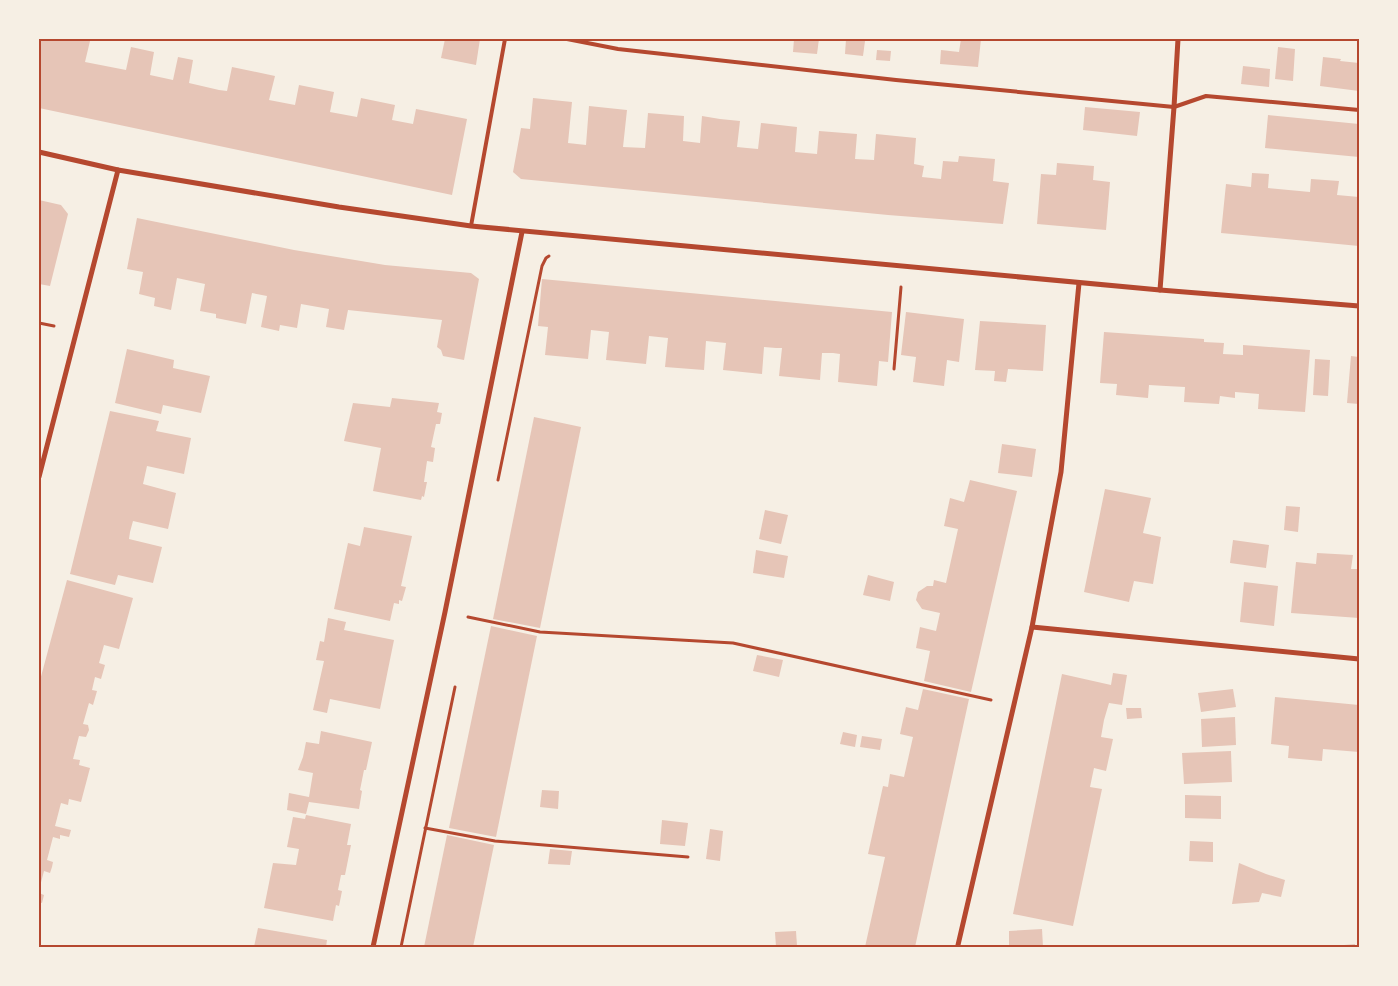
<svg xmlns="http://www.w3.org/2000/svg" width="1398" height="986" viewBox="0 0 1398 986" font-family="'Zilla Slab',serif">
	<rect width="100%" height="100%" fill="#f6efe4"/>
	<!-- building -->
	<g fill="#e6c5b7">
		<path d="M39 39H80L90 41 85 62 126 70 131 47 154 52 150 75 173 80 178 57 193 60 189 83 219 90 227 91 232 67 275 76 269 100 295 105 299 85 334 92 330 112 357 117 361 98 395 105 392 120 413 124 416 109 467 119 452 195 39 108Z"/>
		<path d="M445 39H480L476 65 441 58Z"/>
		<path d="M794 39H819L817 54 793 52Z"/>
		<path d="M846 39 865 41 863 56 845 54Z"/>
		<path d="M961 39H981L978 67 940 64 941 50 959 52Z"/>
		<path d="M1278 47 1295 49 1293 81 1275 79Z"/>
		<path d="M877 50 891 51 890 61 876 60Z"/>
		<path d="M1323 57 1341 59 1340 61 1359 63V91L1320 86Z"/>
		<path d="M1243 66 1270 69 1269 87 1241 84Z"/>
		<path d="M533 98 572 102 568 143 586 145 589 106 627 110 623 147 645 148 648 113 684 116 683 141 700 143 702 116 720 119 740 121 737 147 747 148 758 149 761 123 797 127 795 152 817 154 819 131 857 134 855 159 874 160 876 134 916 138 914 164 924 166 922 177 941 179 943 161 958 162 959 156 995 159 993 181 1009 183 1003 224 888 215 521 179 513 172 521 128 530 129Z"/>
		<path d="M1085 107 1140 112 1137 136 1083 130Z"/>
		<path d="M1268 115 1359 124V157L1265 148Z"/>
		<path d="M1057 163 1094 166 1093 180 1110 182 1106 230 1037 224 1041 174 1056 175Z"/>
		<path d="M1252 173 1269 174 1268 188 1310 192 1311 179 1339 181 1337 195 1359 197V246L1221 233 1226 184 1251 187Z"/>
		<path d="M39 200 61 205 68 214 50 286 39 284Z"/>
		<path d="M137 218 294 250 355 260 385 265 471 273 479 279 464 360 443 356 441 350 437 347 442 320 348 310 344 330 326 327 329 309 301 304 297 328 280 325 279 331 261 327 267 296 252 293 246 324 216 318V314L200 311 205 284 177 278 171 310 154 306 155 298 139 294 143 272 127 269Z"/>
		<path d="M542 279 892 312 888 362 879 361 877 386 838 382 840 354 833 353H822L820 380 779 376 782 348H776L764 347 762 374 723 370 726 343 706 341 704 370 665 367 668 338 649 336 646 364 606 360 609 332 591 330 588 359 545 355 548 327 538 326Z"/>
		<path d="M906 312 964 319 959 362 947 360 944 386 913 382 916 357 901 355Z"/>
		<path d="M980 321 1046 325 1043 371 1008 369 1006 382 994 381 995 371 975 370Z"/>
		<path d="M1104 332 1204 339V342L1224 343 1223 354 1243 355V345L1310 350 1305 412 1258 409 1259 394 1235 392V398L1220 396 1219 404 1184 402 1185 387 1166 386 1149 385 1148 398 1116 395 1117 384 1100 383Z"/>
		<path d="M127 349 174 360 173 368 210 376 201 413 163 405 161 414 115 403Z"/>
		<path d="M1351 356 1359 357V404L1347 403Z"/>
		<path d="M1315 359 1330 360 1328 396 1313 395Z"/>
		<path d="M392 398 439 403 437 412 442 413 440 424H436L431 447 435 448 433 462 427 461 424 482H427L424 497 422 496 421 500 373 491 381 448 344 441 353 403 390 407Z"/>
		<path d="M110 411 159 421 156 431 191 438 184 474 147 466 143 484 176 493 168 529 133 521 130 532 129 539 162 547 153 583 118 575 115 585 70 574Z"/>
		<path d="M534 417 581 427 540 628 493 619Z"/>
		<path d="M1002 444 1036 449 1032 477 998 473Z"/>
		<path d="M970 480 1017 491 971 692 924 681 930 651 916 648 920 627 936 631 940 613 922 609 916 600 918 592 927 586H933L934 580 946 583 958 529 944 526 950 498 964 502Z"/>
		<path d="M1105 489 1151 498 1143 533 1161 537 1153 584 1134 581 1129 602 1084 592Z"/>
		<path d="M1286 506 1300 507 1298 532 1284 530Z"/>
		<path d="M765 510 788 515 781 544 759 539Z"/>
		<path d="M364 527 412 536 401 586 406 587 402 601 399 600V604L394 603 390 621 334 609 348 543 360 546Z"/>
		<path d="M1233 540 1269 545 1266 568 1230 563Z"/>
		<path d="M756 550 788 556 784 578 753 573Z"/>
		<path d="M1317 553 1353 555 1351 569H1359V618L1291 613 1296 562 1316 564Z"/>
		<path d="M868 575 894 582 890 601 863 595Z"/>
		<path d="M67 580 133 598 119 649 104 645 99 663 105 665 101 679 95 677 92 690 97 691 93 705 89 703 83 724 88 725 89 730 86 737 79 736 73 759 80 760 79 765 90 768 81 802 69 799 68 805 61 803 55 826 71 830 69 837 60 835V839L53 837 47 860 53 862 52 867 50 873 44 871 39 890V684Z"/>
		<path d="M1244 582 1278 586 1274 626 1240 622Z"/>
		<path d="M328 618 346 622 344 630 394 640 380 709 330 699 327 713 313 710 324 661 316 660 320 641 324 642Z"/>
		<path d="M491 626 537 636 496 837 449 828Z"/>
		<path d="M757 655 783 660 779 677 753 671Z"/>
		<path d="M1113 673 1127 675 1122 705 1109 703 1104 720 1101 737 1113 739 1106 771 1094 768 1090 787 1102 789 1073 926 1013 914 1062 674 1111 685Z"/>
		<path d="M923 689 969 699 915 947H865L885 857 868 854 883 786 888 787 890 774 904 777 913 737 900 734 903 720 906 707 918 710Z"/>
		<path d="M1233 689 1236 707 1201 712 1198 693Z"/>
		<path d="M1275 697 1359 705V752L1323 749 1322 761 1288 758 1289 746 1271 744Z"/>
		<path d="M1126 708H1141L1142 718 1127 719Z"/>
		<path d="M1235 717 1236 745 1202 747 1201 719Z"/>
		<path d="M321 731 372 742 366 770H364L360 790 362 791 359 809 309 802 306 814 287 810 289 793 309 797 313 773 298 770 303 757 306 742 319 744Z"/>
		<path d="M843 732 857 735 855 747 840 744Z"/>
		<path d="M862 736 882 739 880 750 860 747Z"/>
		<path d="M1231 751 1232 782 1184 784 1182 753Z"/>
		<path d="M542 790 559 791 558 809 540 807Z"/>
		<path d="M1185 795 1221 796V819L1185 818Z"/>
		<path d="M306 815 351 824 347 845H351L345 875H341L338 890 342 891 339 906 336 905 333 921 264 908 273 863 296 865 299 849 287 847 293 817 305 819Z"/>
		<path d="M662 820 688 823 685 846 660 844Z"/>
		<path d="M710 829 723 831 720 861 706 859Z"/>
		<path d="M447 835 494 845 473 947H424Z"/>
		<path d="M1190 841 1213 842V862L1189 861Z"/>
		<path d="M550 849 572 851 570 865 548 864Z"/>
		<path d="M1239 863 1266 874 1285 880 1281 897 1262 893 1259 902 1232 904Z"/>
		<path d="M39 893 44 895 42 903 39 902Z"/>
		<path d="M258 928 327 940 326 947H254Z"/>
		<path d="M1042 929 1043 947H1009V931Z"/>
		<path d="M796 931 797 946 776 947 775 932Z"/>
		<path d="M1355 944V947H1333V946Z"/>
	</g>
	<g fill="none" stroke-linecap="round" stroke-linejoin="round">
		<!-- path -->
		<g stroke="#b5482f" stroke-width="3">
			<path d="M39 323 54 326"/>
			<path d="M894 369 901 287"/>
			<path d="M498 480 542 266 546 258 549 256"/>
			<path d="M468 617 540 632 733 643 991 700"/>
			<path d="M425 828 495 841 688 857"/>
			<path d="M401 947 455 687"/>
		</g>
		<!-- service -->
		<g stroke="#b5482f" stroke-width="4">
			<path d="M567 39 618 49 896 80 1174 107 1206 96 1359 110"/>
			<path d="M471 226 505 39"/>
		</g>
		<!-- minor -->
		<g stroke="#b5482f" stroke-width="5">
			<path d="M39 152 118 170 339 207 471 226 1160 290 1359 306"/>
			<path d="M1160 290 1174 107 1178 39"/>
			<path d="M39 477 118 170"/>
			<path d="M1032 627 1359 659"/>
			<path d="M958 945 1032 627 1061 472 1079 283"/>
			<path d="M373 947 445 612 522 232"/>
		</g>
	</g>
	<!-- border -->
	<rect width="1398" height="986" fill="none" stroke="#f6efe4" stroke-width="80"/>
	<rect x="40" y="40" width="1318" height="906" fill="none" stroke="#b5482f" stroke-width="2"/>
</svg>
